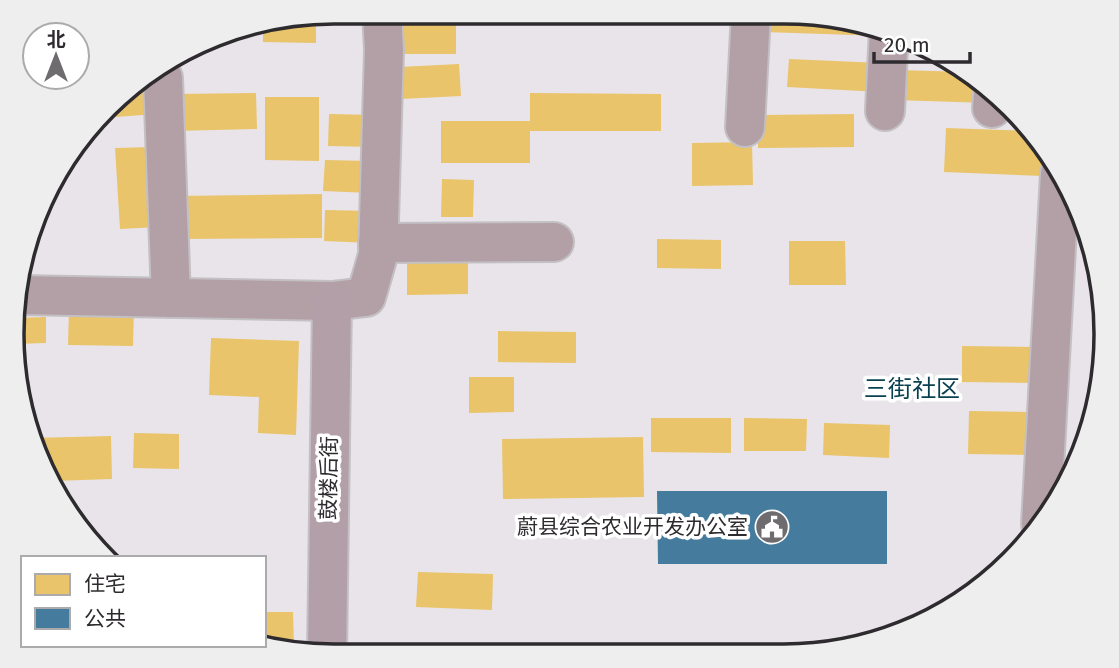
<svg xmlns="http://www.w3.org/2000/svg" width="1119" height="668" viewBox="0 0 1119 668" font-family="'Fira Sans','Noto Sans SC',sans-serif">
	<rect width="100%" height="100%" fill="#e9e4ea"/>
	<!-- homes -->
	<g fill="#e9c46a">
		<path d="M573 13H669V23L573 21Z"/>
		<path d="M764 13H806L885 29 884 36 764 32Z"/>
		<path d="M316 15V43L263 42V24Z"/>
		<rect x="400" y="24" width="56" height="30"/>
		<path d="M789 59 881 63 880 92 787 87Z"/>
		<path d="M459 64 461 96 401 99 399 67Z"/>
		<path d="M896 70 970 72 988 91V103L895 100Z"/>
		<path d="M153 71 157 114 101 118 138 78Z"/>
		<path d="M256 93 257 129 174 131V94Z"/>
		<path d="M530 93 661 94V131H530V163H441V121H530Z"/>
		<path d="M265 97H319V161L265 160Z"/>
		<path d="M329 114 375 115 374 147 328 146Z"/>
		<path d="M854 114V147L758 148V115Z"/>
		<path d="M946 128 1029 131 1044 146 1043 176 944 172Z"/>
		<path d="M752 142 753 185 692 186V143Z"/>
		<path d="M154 147 158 227 120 229 115 148Z"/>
		<path d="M325 160 371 161 370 193 323 191Z"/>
		<path d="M442 179 474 180 473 217H441Z"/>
		<path d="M322 194V238L174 239V196Z"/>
		<path d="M325 210 372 211 371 243 324 241Z"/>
		<path d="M657 239 721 240V269L657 268Z"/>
		<path d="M789 241H845L846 285H789Z"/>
		<path d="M468 252V294L407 295V253Z"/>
		<path d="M69 308 134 309 133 346 68 345Z"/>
		<path d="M46 317V343L14 344 12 334 15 318Z"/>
		<path d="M498 331 576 332V363L498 362Z"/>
		<path d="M211 338 299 341 296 435 258 433 259 397 209 395Z"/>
		<path d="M962 346 1038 347 1037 383 962 382Z"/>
		<path d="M469 377H514V412L469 413Z"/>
		<path d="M969 411 1031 412 1030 455 968 454Z"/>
		<path d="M651 418H731V453L651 452Z"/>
		<path d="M744 418 807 419 806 451H744Z"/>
		<path d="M824 423 890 425 889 458 823 455Z"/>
		<path d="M134 433 179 434V469L133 468Z"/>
		<path d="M111 436 112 479 53 481 32 442V438Z"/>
		<path d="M643 437 644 497 503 499 502 439Z"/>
		<path d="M418 572 493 574 492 610 416 607Z"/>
		<path d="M264 612H293L294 647 264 645Z"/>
	</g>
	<!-- public -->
	<path fill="#457b9d" d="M657 491H887V564H658Z"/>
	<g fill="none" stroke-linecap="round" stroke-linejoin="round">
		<!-- minor casing -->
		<g stroke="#c3c0c4" stroke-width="42">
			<g id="minor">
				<path d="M163 78 171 298"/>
				<path d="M992 108 993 95"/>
				<path d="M885 111 889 30"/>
				<path d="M745 127 751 13"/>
				<path d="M378 243 554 242"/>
				<path d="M19 295 332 301 366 297 378 255 384 50 382 12"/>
				<path d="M1041 524 1060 174"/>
			</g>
		</g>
		<!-- major casing -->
		<g stroke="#c3c0c4" stroke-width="42">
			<path id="major" d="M327 655 332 301"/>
		</g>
		<!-- minor -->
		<use href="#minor" stroke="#b3a0a6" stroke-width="38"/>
		<!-- major -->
		<use href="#major" stroke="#b29fa7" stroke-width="38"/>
	</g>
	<!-- icons -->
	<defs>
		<g id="civic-disc" transform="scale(1.75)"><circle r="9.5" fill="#6f6c70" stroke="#fff"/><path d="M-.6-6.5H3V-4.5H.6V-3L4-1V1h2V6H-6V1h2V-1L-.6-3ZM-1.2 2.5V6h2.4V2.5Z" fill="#fff"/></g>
	</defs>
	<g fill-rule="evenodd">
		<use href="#civic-disc" x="772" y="527"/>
	</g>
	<g text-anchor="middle" stroke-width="7" stroke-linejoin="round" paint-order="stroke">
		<!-- street labels -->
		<g font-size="21" fill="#2e2b2f" stroke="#fff">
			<text transform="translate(329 478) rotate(-89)" y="7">鼓楼后街</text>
		</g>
		<!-- poi labels -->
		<g font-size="21" fill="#2e2b2f" stroke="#fff" text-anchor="end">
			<text x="748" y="534">蔚县综合农业开发办公室</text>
		</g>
		<!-- quarter labels -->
		<g font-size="24" fill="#0a4151" stroke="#fff">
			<text x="912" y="397">三街社区</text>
		</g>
	</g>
	<!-- crop -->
	<path d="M0 0H1119V668H0ZM334 24H784A310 310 0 0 1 1094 334V334A310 310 0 0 1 784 644H334A310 310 0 0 1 24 334V334A310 310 0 0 1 334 24Z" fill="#eee" fill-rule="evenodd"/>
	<path fill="none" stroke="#2e2b2f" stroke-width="3.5" d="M334 24H784A310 310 0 0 1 1094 334V334A310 310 0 0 1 784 644H334A310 310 0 0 1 24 334V334A310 310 0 0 1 334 24Z"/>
	<!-- legend -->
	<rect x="21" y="556" width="245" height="91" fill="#ffffff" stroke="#abaaac" stroke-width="2"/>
	<rect x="35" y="574" width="35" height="21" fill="#e9c46a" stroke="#abaaac" stroke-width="2"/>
	<text x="84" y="591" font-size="21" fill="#2e2b2f">住宅</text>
	<rect x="35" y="608" width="35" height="21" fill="#457b9d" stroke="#abaaac" stroke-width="2"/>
	<text x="84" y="626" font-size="21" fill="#2e2b2f">公共</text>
	<!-- north arrow -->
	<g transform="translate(56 56)"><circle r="33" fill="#ffffff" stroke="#abaaac" stroke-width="2"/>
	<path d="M0-5L12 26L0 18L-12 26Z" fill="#6f6c70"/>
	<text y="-10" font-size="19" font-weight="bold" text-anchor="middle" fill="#2e2b2f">北</text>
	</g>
	<!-- scale -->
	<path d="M874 52v10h96v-10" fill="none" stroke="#2e2b2f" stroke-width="3.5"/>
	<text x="884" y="52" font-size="21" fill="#2e2b2f" stroke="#ffffff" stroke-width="5" paint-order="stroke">20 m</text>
</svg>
